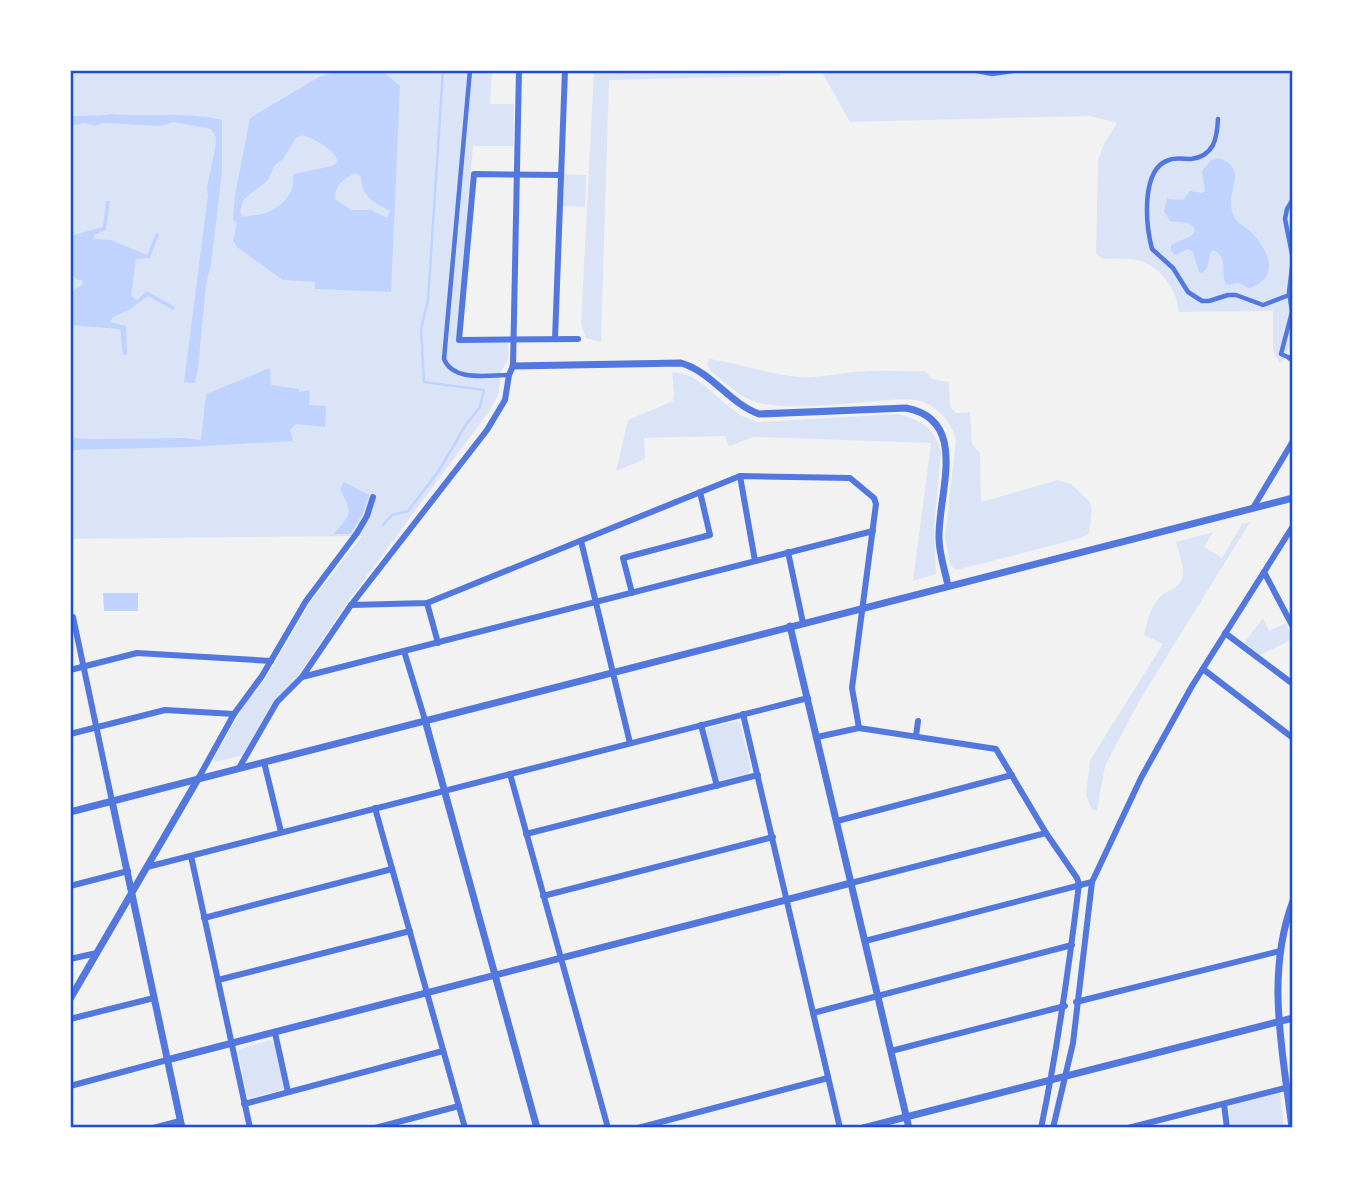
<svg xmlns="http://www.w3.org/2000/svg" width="1363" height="1198" viewBox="0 0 1363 1198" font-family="Karla,sans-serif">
	<rect width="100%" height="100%" fill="#f2f2f2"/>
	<!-- green -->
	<g fill="#dbe4f7">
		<path d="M70 70H492L490 104H514L513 146H473L456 342 508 343V360L501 371 499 393 490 410 346 604 297 677 274 700 243 755 215 762 214 758 246 702 266 678 310 603 362 536 70 539Z"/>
		<path d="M594 70H780V76L609 80 601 342 586 338 581 324Z"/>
		<path d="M823 70H1293V350L1289 348 1280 364 1273 350V311L1179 312C1177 291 1162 268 1141 261 1129 258 1115 259 1103 259L1096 254 1098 160 1104 144 1117 123 1090 116 850 122 823 74Z"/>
		<path d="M564 174 586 175 585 207 563 206Z"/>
		<path d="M710 359C741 364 769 374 800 377 819 378 835 374 854 372 877 370 901 371 925 371L932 379 949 382 950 407 956 413 970 412 972 444 980 453 981 502 1058 480 1071 484 1090 502 1092 510 1089 533 1081 538 956 570 950 565 945 537 956 440C951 421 936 404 916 400 904 398 890 400 878 401 847 403 793 410 764 404 742 400 727 384 710 370L707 364Z"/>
		<path d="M672 372C701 373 718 402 742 416 747 418 753 420 758 422L898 414C920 420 936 428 941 453L934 526 936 574 913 581 931 443 753 437 729 446 725 436 644 438 645 459 616 471 628 420 673 401 674 394Z"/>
		<path d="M1250 522 1138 703 1105 766 1097 810H1092L1086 796 1090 760 1163 644 1144 635C1147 622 1150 608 1159 598 1164 592 1172 591 1178 585 1189 574 1179 555 1176 542L1213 532 1204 547 1222 558 1242 524Z"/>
		<path d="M1263 618 1269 631 1286 623 1293 639 1260 655 1244 643Z"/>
		<path d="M737 721 740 723 751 769 748 774 721 780 718 778 706 732 708 728Z"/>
		<path d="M270 1040 274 1043 284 1087 281 1090 251 1098 247 1096 238 1052 240 1049Z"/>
		<path d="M1280 1092 1284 1128H1231L1229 1109 1231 1105Z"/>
	</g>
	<!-- water -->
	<g fill="#bfd3fe" fill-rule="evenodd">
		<path d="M340 70H381L400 86 391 292 315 289V282L283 280 237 247 233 241 237 223 233 219 235 195 250 118 319 77ZM301 135C313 137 335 150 338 162L332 166 294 174C292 179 294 185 291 191 281 212 261 215 242 217L240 211 244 199 268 180 274 166 283 159 296 138ZM355 173 361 177C361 197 375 203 390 211L387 218 371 210H351L335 199C334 185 344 179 355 173Z"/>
		<path d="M111 114C148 118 185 111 222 120V172L211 264 206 284 198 368 195 383 184 382 208 195 207 187 215 149 216 137 211 129 173 122 160 126 102 123 95 126 85 123 70 126V117C84 114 97 117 111 114Z"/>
		<path d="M1219 158C1250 169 1224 191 1233 214 1236 224 1245 226 1252 233 1269 251 1281 278 1249 288L1238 283 1226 285C1220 273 1229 259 1214 250L1210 253 1208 266 1203 273 1199 272 1193 252 1188 249 1174 255 1171 250V245L1191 236 1195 231 1194 227 1188 223 1170 221 1164 211 1167 199 1183 200 1190 191 1202 193 1205 191 1202 171 1211 160Z"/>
		<path d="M106 201H110L106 230 94 235V239L111 240 147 255 156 233 159 235 150 258 136 259 131 296 137 300 147 291 175 307 173 310 148 296 129 310 113 317 110 322 126 326 127 355H123L120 329 70 325V293L83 284 82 280H78L70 273V236L103 227Z"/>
		<path d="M270 368 271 385 299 389V392L310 390 309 405 326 406 325 427 296 424 290 430 293 441 186 447 70 450V438L92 439 184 438 201 440 206 394Z"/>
		<path d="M344 482 369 495 362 515 350 534H334C353 511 352 515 340 489Z"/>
		<path d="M103 593H138V611H104Z"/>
	</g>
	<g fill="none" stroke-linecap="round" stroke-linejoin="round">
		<!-- stream -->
		<path stroke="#bfd3fe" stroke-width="2.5" d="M383 525 392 515 408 511 438 472 467 423 480 407 484 390 424 382 421 329 428 300 443 70"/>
		<!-- pedestrian -->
		<g stroke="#5277de" stroke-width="4.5">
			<path d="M470 70 444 359C453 382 488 375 509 375"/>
			<path d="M972 70 992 74 1019 70"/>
			<path d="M1218 119C1217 139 1214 156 1191 159 1184 159 1176 157 1169 160 1140 169 1146 226 1152 249L1173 268 1188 292 1202 301H1209L1228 295H1236L1263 305 1289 295"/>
			<path d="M1290 358 1281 354 1292 312 1289 292 1293 259 1285 219 1287 209 1293 199"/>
		</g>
		<!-- minor -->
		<g stroke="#5277de" stroke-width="6">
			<path d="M561 175 474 174 459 340 578 339"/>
			<path d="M555 339 565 70"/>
			<path d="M1290 358H1293"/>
			<path d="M740 476 755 561"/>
			<path d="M1253 508 1293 441"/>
			<path d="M581 541 630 743"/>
			<path d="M788 552 803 623"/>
			<path d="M1264 572 1293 627"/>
			<path d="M632 593 623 558 710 535 700 492"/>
			<path d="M427 603 438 643"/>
			<path d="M351 605 427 603 740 476 850 478 874 498 876 504 852 688 859 728"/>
			<path d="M73 617 112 801"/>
			<path d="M1225 633 1293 684"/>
			<path d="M404 651 425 720"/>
			<path d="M1203 669 1293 738"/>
			<path d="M70 670 137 653 271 661"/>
			<path d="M302 677 873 531"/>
			<path d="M743 714 840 1128"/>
			<path d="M701 725 717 786"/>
			<path d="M70 734 165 710 234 714"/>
			<path d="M916 736 918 721"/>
			<path d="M817 737 859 728 996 749 1046 833 1077 878 1079 884C1069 967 1058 1047 1041 1128"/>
			<path d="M264 762 281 832"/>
			<path d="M239 768 277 702 302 677 351 605 487 430 505 400 509 375 513 366 519 70"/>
			<path d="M510 774 608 1128"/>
			<path d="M198 779 234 714 262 676 306 601 357 533 367 516 373 497"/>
			<path d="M375 808 465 1128"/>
			<path d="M837 821 1012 775"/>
			<path d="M526 834 758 775"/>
			<path d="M191 856 250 1128"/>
			<path d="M147 867 808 698"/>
			<path d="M851 883 1046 833"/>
			<path d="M70 886 128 871"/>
			<path d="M543 896 773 837"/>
			<path d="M204 918 392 869"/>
			<path d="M865 941 1092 882"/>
			<path d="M70 959 97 953"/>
			<path d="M218 980 410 931"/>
			<path d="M1076 1002 1280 951"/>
			<path d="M813 1013 1072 945"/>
			<path d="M70 1019 154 998"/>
			<path d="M275 1033 288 1092"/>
			<path d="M891 1051 1065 1006"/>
			<path d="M70 1086 167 1060"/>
			<path d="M244 1104 443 1051"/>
			<path d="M1224 1104 1227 1128"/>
			<path d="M153 1128 180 1121"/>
			<path d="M375 1128 459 1106"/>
			<path d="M638 1128 828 1078"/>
			<path d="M1053 1128 1073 1043 1092 882 1141 778 1192 686 1293 526"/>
			<path d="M1128 1128 1293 1086"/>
		</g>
		<!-- tertiary -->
		<g stroke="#5277de" stroke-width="7">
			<path d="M513 366 681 363C712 372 729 403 759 414L906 408C970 420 938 493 939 538 939 554 945 570 948 586"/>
			<path d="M790 626 909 1128"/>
			<path d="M425 720 537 1128"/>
			<path d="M112 801 182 1128"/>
			<path d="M70 812 1293 498"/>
			<path d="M70 999 198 779"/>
			<path d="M167 1060 851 883"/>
			<path d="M863 1128 1293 1018"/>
			<path d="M1292 1128C1283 1052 1265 975 1293 901"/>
		</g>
	</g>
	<!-- border -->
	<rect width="1363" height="1198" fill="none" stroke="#ffffff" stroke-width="144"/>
	<rect x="72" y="72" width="1219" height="1054" fill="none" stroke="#1d4ed8" stroke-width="2.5"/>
</svg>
